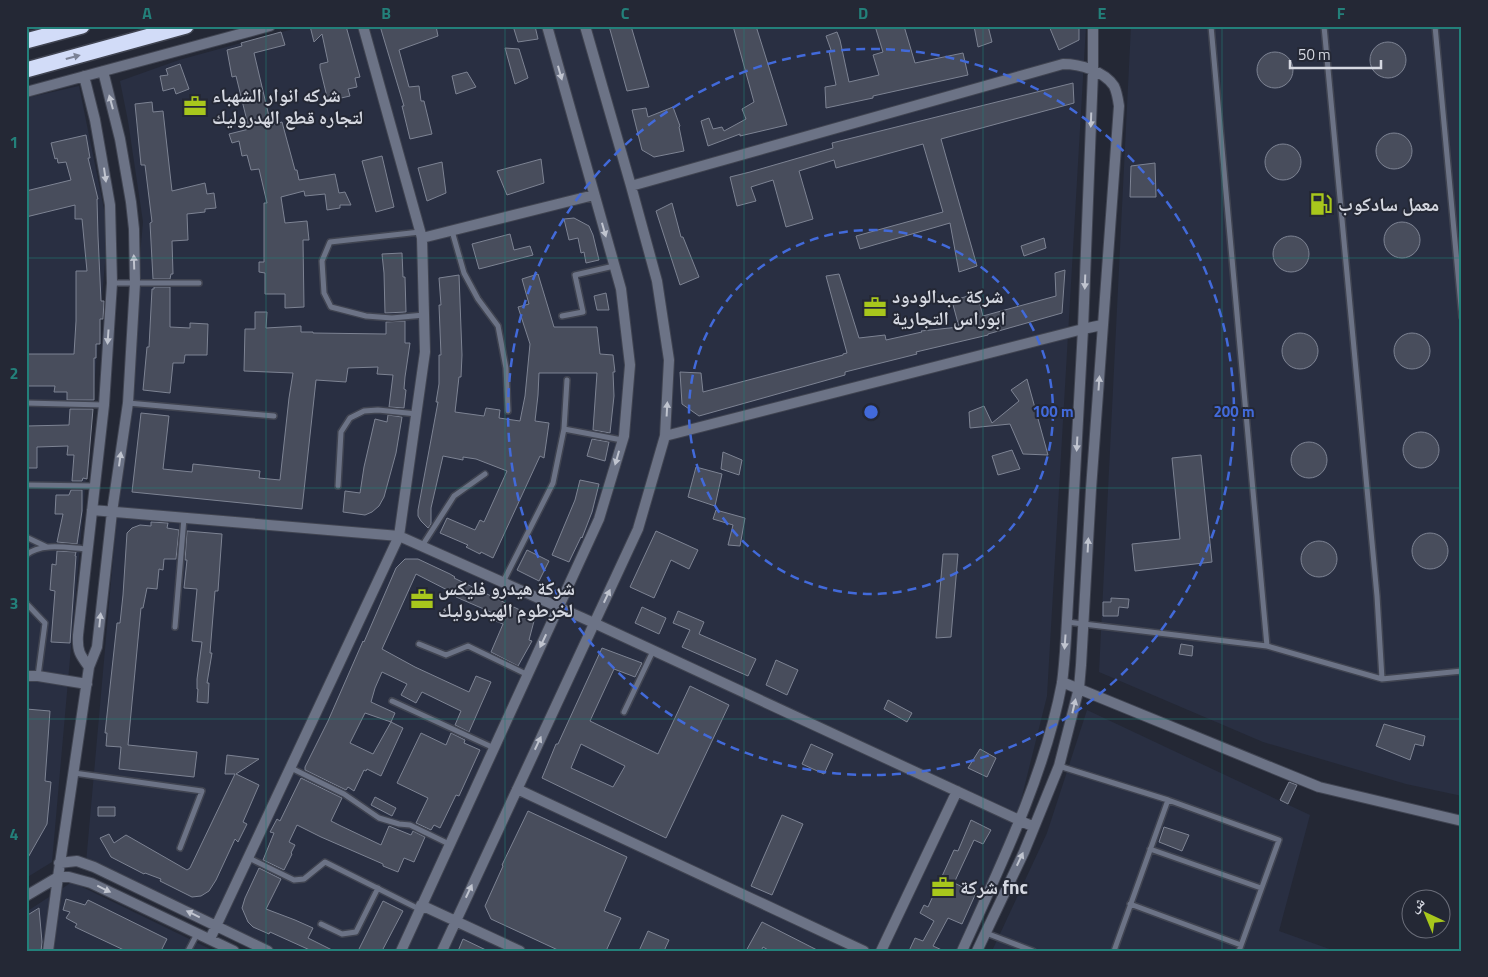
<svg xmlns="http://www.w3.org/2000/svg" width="1488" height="977" font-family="'Titillium Web','Noto Naskh Arabic',sans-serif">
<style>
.built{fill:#292f42}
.building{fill:#484d5c;stroke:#7d8393;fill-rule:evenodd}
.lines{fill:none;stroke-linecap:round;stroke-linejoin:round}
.lane-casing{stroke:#404451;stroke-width:8}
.street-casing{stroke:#404451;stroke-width:12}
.highway-casing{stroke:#404451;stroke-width:18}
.lane{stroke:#6c7386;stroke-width:5}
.street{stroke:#6c7386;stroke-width:10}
.highway{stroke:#d2dcf8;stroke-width:15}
.oneway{fill:#7b8296}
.oneway2{fill:#c0c4cf}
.grid{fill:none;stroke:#23807a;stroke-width:1;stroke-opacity:0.55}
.ring{fill:none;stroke:#426ada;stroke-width:2.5;stroke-dasharray:9 6}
.labels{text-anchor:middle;stroke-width:4;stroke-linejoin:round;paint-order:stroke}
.poi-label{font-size:19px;font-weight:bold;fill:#d5d8e1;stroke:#242835;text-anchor:start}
.centre{fill:#426ada;stroke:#242835;stroke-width:2.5}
.ring-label{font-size:15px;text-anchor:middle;font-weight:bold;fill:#426ada;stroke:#242835;stroke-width:4;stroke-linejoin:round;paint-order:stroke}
.neatline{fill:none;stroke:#23807a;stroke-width:2}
.grid-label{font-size:16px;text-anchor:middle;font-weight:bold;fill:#23807a}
</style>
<rect width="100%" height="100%" fill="#242835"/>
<path class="built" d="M304,26H1086L1047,696L1012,836L958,951H274L86,863L143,222L128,121L120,81L179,60Z
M1131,26H1462V796L1406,784L1263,742L1099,672Z
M79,86L108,229L52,862L26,878V98Z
M1087,710L1310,815L1279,931L1335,951H992L1047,833Z
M72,882L214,951H26V912Z"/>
<path class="building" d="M310,26H346L360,77L355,78L357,87L348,89L350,96L328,101L320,68V64L328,62L322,34L314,42Z
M380,26H436L438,36L399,50L409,87L419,86L421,101H424L432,134L410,139L402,106H404Z
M513,26H535L538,39L518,42Z
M609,26H631L649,87L627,91Z
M733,26H756L787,125L740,136V134L708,146L701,121L709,118L713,129L722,127L724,131L746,119L742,109L754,102Z
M875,26H904L915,63L963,53L968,75L873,96V98L826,108L825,87L836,85L829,51L831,50L826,36L837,32L840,40L849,82L879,75L873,55L883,52Z
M974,26H988L992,42L978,47Z
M1049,26H1079V40L1059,50Z
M281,32L285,45L254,53L271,125L282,122L295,170H297L299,180L335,174L339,193L345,192L351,205H340V208L327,210L325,194L305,196L304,191L281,197L285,223L307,221L309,240H303L304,307L285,308V294H265V273L259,272V262H264V203H267L259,169L251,170L247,155L242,156L239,141L232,143L229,134L249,129L236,76L232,77L227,50L242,46L241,43Z
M1370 60a18 18 0 1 1 36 0a18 18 0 1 1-36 0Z
M505,48L519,49L528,78L515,84Z
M1257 70a18 18 0 1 1 36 0a18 18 0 1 1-36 0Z
M180,64L189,89L176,94L174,88L163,91L160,76L168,75L166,69Z
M467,72L476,87L456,94L452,76Z
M1073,83L1074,103L941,139L977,266L959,272L950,223L860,249L856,236L943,212L923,144L836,168L834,160L799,171L813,219L786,227L773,180L751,187L756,201L737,206L730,177L750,172L833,148L832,143Z
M152,102L153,112L163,111L172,191L205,183L207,194L214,193L216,208L205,209V212L187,214L188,240L172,241L173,274H171L170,279H153L150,223L152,222L145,165H141L135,104Z
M673,107L680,126L679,127L684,151L654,157L642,150L632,110L646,108L648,117Z
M1376 151a18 18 0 1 1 36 0a18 18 0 1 1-36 0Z
M86,135L90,158H88L98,199H97L98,236L101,301H104L103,319H100V344H96V358H94V400H67V392H54L55,386H26V354H74L76,321V271H87L82,219H75V205L26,217V191L71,180L66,162L58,163L57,158L55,159L51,143Z
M1265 162a18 18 0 1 1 36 0a18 18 0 1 1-36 0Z
M382,156L394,207L376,212L362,161Z
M541,159L544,183L507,195L497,171Z
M442,162L446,193L427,201L418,168Z
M1155,163L1156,197H1130L1131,166Z
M672,203L681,237H683L699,277L680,285L656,211Z
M574,218L589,226L593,235L599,260L586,263L584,252L581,253L578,238L569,240L564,219Z
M1384 240a18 18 0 1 1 36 0a18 18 0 1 1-36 0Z
M510,234L514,250L530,246L533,255L479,269L472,244Z
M1273 254a18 18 0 1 1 36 0a18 18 0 1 1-36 0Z
M1044,238L1046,248L1024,256L1021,246Z
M402,253L403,277H405L406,312L385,313L384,273L382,254Z
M1065,270L1062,313L988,334V335L916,352L917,354L845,372V375L699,416L682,404L680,372L701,373L703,392L843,355V354L847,353L826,276L839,274L859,338L885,335L886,340L922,332L921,331L959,327L952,301L977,293L983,316L1056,296L1055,273Z
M538,274L554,327H597L600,354L613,355L615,372H613L614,396L610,433L593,430L597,373H539L538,395L535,421L549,423L544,458L540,456L493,558L481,552L480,554L466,547L468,545L440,533L447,518L475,530L480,520L484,522L507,471L476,459L463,457V460L443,456L431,508V524L428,528L421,521L418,516V510L438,402H436L439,384V355H441L439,305H441L439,278L459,275L462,355L461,377H459L455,412L484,416L486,408L500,410L499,418L520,421L525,396L530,344L518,307L529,304L522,279Z
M154,287H170V327L190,328V323L208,324L207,355H185L184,363H173L170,393L143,390L147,347H149L152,289H154Z
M606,293L609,310H597L594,296Z
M255,312H267L266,328L301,326V332H313V333L386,334V322L405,321V343H410L405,377L404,389L406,390L404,408L389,407L393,375L377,374L378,367L348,368L346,382L316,380L302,509L132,492L141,413L169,416L163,469L192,472L193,464L260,471L259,478L280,480L289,398L293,373L244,371L245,329H255Z
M1394 351a18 18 0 1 1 36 0a18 18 0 1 1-36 0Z
M1282 351a18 18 0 1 1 36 0a18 18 0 1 1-36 0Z
M1027,379L1048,455L1023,454L1010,424L970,428L969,412L984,406L992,423L1019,401L1011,390Z
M70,409H93L87,479L83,478L82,481H72L74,455H67L68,446L37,447V468H26V426L69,425Z
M388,415L402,417L396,453L384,497L379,506L372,512L365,515L343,512L345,491L360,493L364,467L375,419L387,422Z
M1403 450a18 18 0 1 1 36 0a18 18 0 1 1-36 0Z
M592,439L609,442L605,461L587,456Z
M1291 460a18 18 0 1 1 36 0a18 18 0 1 1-36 0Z
M1012,450L1020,469L998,475L992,456Z
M723,452L742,460L739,475L721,469Z
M1201,455L1212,562L1135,571L1132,544L1180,539L1172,458Z
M696,467L722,474L715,506L688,497Z
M580,480L599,484L592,512L582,538L581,537L569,562L552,555L575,500Z
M71,490H82V511L77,544L57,542L63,514H55L56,495H69Z
M716,510L745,518L740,546L728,545L733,525L713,519Z
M151,522L168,523L167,528L179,530L176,559H164L163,570L159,569L157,589L147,588L143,608H141L128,745L197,752L194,777L119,769L121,747L106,746L107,733H105L117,623H120L123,595L127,533L132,528L140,525L151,526Z
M187,531L222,534L218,591H215L210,653H212L207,683H209L208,703L197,702L198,689H197V679L202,642L192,641L197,589L184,588L187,560H185Z
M656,531L698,550L689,569L671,560L654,598L630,587Z
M1412 551a18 18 0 1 1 36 0a18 18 0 1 1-36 0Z
M1301 559a18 18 0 1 1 36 0a18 18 0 1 1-36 0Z
M527,550L549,561L539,581L517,570Z
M57,551L76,552L75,556H76L70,643L51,642L55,591L50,590L52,564L56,565Z
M943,554H958L951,637L936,638Z
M405,559H418L450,574L455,577L454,578L524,612L534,621L529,640L532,641L518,666L491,652L503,624L491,619L493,613L456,597L457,595L416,574L382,649L415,667L469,692L476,676L491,682L469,732L455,725L461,711L422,692L416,703L401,695L407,684L382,672L375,688L371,702L395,713L391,722L403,728L381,776L367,769L366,771L364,770L354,791L348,787L346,790L305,770V767L328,721L363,641L364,642L396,568ZM365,713L391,722L373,754L350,743Z
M1111,598L1129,599L1128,608L1119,607L1118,616H1103V602H1111Z
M642,607L666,618L659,634L635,623Z
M678,611L704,622L699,634L756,659L748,676L682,647L690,630L673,623Z
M1181,644L1193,646L1192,656L1179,654Z
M602,648L642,663L635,677L614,669L590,721L658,754L690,686L729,705L666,838L542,778L556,744H558ZM581,744L625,766L613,787L571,768Z
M776,660L798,670L787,695L766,685Z
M888,700L912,713L907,722L884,709Z
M26,709L50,711L45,781L51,782L47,824L26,861Z
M1384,724L1425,736L1423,746L1415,744L1410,760L1376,746Z
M421,733L446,745L451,733L465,740L464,743L480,750L459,796L456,795L440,828L434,825L431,830L416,823L428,798L397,783Z
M811,744L833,754L824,774L802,764Z
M980,749L996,758L987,777L968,768Z
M227,755L259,759L236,774L259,785L243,822L247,824L238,842L235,839L216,880L209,891L201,896L192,897L160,881L161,879L145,873L144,874L111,857L100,838L109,834L114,843L126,835L187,870L190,868L235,774H225Z
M301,778L342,798L331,821L341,826L381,845L389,826L411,835L413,831L425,837L414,862L404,858L398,872L383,866V864L321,837L297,825L289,842L295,845L291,853L292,854L284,870L263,860L274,833L270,832L277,819L280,821Z
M1289,782L1297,785L1288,804L1280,800Z
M375,797L396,808L392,816L371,805Z
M98,807H115V816H98Z
M528,811L627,857L604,911L621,918L606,951H560L491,919L485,906L503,866L502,865Z
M782,815L803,824L772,895L751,886Z
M971,820L991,830L983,844L974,840L954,883L976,893L962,924L948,918L933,946L944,951H909L915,938L923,941L934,921L920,913L924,905L928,907L954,850L958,851Z
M1164,827L1189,835L1182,851L1159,842Z
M259,868L281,879L266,909L295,920L313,928L308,938L334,951H312L270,932L269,934L253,927L248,922L242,908L245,898Z
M66,899L85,905L88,900L167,939L161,951H126L75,927L77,924L66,918L70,912L63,910Z
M383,901L403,911L394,928L382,951H358Z
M39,908L42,942L41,951H26V916Z
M762,922L819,951H770L763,947L761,951H746Z
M648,931L669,940L664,951H639Z
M463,939L488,951H458Z"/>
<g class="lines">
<defs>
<path id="lane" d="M1211,26L1267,646
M1324,26L1377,596L1382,679
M1435,26L1462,317
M452,231L464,273L478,299L498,326L506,368L508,411
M420,232L330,242L322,261L324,293L331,307L366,316L392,318L424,315
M112,283H199
M562,316L583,312L575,275L614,266
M26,403L104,405
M128,403L274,416
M564,429L622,440
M26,485L94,486
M338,486L341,432L350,418L364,411L378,410L417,414
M26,537L47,547
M422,546L454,496L485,474
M26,555C42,542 68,548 88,549
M503,582L553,483L564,429L567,380
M26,603L45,623L38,676
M1067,622L1267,646L1382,679L1462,671
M175,627L184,518
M419,644L446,655L468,646L528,675
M392,701L494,748
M624,712L653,651
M1059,766L1168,800L1114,951
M291,768L344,794L379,818L399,824L410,825L449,844
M74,773L202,791L180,848
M1168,800L1279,840L1239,951
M1150,849L1261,888
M249,858L294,880L304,879L325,862L419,909
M1130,904L1241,945
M321,924L342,934L356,932L378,888
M986,933L1033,951
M188,951L197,934"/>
<path id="street" d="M84,76L95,120L110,205L112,283L104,405L78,635C77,651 80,655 89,667
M26,92L270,26
M631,186L1063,64C1080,64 1104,71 1114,86C1117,92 1118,99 1119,106L1091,489L1081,665L1079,688L1059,766L1024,852L977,951
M422,238L594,195
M665,436L1083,329L1102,325
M92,510L399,536L594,623L1034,827
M26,676H38L87,684
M1062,682L1319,787L1462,821
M517,789L864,951
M59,863L77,861L94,867L268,951
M26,896L58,877L89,667L97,647L112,512L128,403L135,283L134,229L131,202L120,139L103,71
M421,905L520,951
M210,939L399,536L425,352L422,238L363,26
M48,951L58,877H69L91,883L234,951
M401,951L599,519L624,436L630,365L621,289L547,26
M442,951L638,529L665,436L669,360L657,281L631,186L585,26
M881,951L957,791
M962,951C1000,867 1045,774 1062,683C1064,668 1065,653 1066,638L1083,329L1093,71V26"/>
<path id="highway" d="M26,41L82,26
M26,70L186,26"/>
</defs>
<use href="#lane" class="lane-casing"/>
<use href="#street" class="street-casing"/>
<use href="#highway" class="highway-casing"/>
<use href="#lane" class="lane"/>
<use href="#street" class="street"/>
<use href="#highway" class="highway"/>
</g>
<defs><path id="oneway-solid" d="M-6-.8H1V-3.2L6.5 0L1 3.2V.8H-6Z" transform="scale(1.25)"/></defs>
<use class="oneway" href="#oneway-solid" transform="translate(73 57) rotate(-15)"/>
<g class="oneway2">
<use href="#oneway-solid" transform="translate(560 73) rotate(74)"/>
<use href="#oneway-solid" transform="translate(111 102) rotate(-105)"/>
<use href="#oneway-solid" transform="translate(1091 120) rotate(92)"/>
<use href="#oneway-solid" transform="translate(105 175) rotate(82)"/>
<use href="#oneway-solid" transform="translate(604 230) rotate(74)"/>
<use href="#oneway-solid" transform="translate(134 262) rotate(-92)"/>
<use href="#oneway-solid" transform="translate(1085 282) rotate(92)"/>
<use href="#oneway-solid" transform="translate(108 337) rotate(94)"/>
<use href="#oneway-solid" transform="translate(1099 383) rotate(-86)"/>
<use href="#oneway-solid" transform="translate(667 409) rotate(-87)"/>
<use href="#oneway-solid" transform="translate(1077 444) rotate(93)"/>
<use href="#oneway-solid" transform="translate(617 458) rotate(106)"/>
<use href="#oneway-solid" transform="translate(120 459) rotate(-82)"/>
<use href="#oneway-solid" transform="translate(1088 545) rotate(-87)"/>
<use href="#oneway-solid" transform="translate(607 596) rotate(-65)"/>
<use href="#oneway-solid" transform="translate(100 620) rotate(-84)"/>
<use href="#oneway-solid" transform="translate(543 641) rotate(115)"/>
<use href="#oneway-solid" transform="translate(1065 642) rotate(94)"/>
<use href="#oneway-solid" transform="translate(1074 706) rotate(-77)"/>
<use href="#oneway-solid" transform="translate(538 743) rotate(-65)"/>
<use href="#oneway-solid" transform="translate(1020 859) rotate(-65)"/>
<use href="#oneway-solid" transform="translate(104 889) rotate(26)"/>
<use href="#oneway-solid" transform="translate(469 891) rotate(-65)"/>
<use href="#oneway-solid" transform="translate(193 914) rotate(-154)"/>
</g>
<path class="grid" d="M266,26V951M505,26V951M744,26V951M983,26V951M1222,26V951M26,258H1462M26,488H1462M26,719H1462"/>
<g class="ring">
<circle cx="871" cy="412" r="182"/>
<circle cx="871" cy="412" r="363"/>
</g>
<defs>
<symbol id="office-bare" viewBox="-9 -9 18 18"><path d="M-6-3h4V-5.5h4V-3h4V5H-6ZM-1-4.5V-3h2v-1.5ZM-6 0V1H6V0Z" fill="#a8c71c" stroke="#242835" stroke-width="2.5" paint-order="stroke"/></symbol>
<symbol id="fuel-bare" viewBox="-9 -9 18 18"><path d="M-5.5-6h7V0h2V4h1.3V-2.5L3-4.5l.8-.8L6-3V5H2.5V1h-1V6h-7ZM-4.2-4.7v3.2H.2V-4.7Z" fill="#a8c71c" stroke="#242835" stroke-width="2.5" paint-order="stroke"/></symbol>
</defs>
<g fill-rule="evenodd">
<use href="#office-bare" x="179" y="90" width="32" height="32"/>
<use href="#fuel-bare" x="1305" y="188" width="32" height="32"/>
<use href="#office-bare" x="859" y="291" width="32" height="32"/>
<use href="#office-bare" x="406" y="583" width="32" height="32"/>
<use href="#office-bare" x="927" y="871" width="32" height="32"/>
</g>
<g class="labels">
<g class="poi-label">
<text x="212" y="102">شركه انوار الشهباء<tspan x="212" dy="22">لتجاره قطع الهدروليك</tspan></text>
<text x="1338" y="211">معمل سادكوب</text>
<text x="892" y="303">شركة عبدالودود<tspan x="892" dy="22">ابوراس التجارية</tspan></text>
<text x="438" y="595">شركة هيدرو فليكس<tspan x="438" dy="22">لخرطوم الهيدروليك</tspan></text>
<text x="960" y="894">شركة fnc</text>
</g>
</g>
<circle cx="871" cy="412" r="8" class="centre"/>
<g class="ring-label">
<text x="1053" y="417">100 m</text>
<text x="1234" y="417">200 m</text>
</g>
<rect width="1488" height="977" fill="none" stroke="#242835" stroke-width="55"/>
<g transform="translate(1426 914) rotate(316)"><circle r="24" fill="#242835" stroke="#6b6e7a"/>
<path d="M0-4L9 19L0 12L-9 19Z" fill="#a8c71c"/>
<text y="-8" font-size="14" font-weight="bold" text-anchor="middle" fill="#d5d8e1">ش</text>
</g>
<path d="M1290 60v8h91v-8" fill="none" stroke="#d5d8e1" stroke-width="2.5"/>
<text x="1298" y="60" font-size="15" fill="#d5d8e1" stroke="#242835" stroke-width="4" paint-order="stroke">50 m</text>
<rect x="28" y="28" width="1432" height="922" class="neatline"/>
<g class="grid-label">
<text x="147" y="19">A</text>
<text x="386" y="19">B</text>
<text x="625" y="19">C</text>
<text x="863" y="19">D</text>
<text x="1102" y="19">E</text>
<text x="1341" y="19">F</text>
<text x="14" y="148">1</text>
<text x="14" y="379">2</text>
<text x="14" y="609">3</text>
<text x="14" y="840">4</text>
</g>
</svg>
